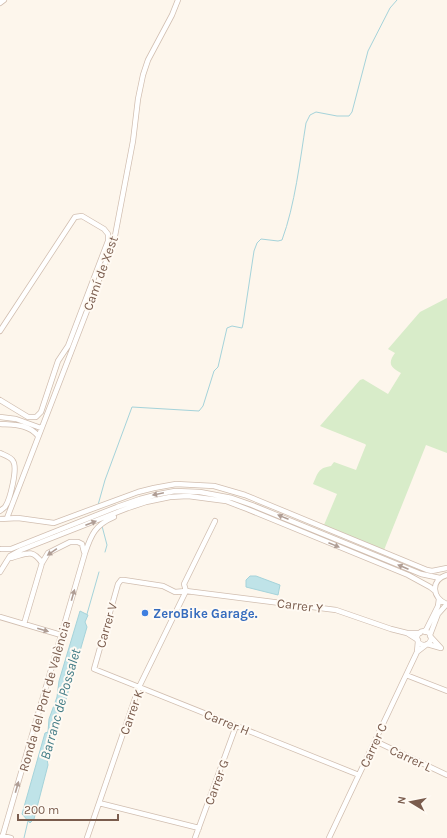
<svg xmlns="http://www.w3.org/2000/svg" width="447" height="838" font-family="Karla,sans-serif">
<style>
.green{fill:#d8ecc9}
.water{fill:#bfe3e8;stroke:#a5d3da}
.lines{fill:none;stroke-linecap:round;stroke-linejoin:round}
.stream{stroke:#a5d3da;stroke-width:1}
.minor-casing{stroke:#d1beb0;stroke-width:6}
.minor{stroke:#fff;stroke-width:4.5}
.oneway{fill:#af9d94}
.shop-dot{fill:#3f7fe0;stroke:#fffaf3;stroke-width:1.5}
.labels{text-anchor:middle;stroke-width:4;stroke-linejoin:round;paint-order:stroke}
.street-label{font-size:13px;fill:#7a5c4d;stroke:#fffaf3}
.shop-label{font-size:13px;font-weight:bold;fill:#366cbe;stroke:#fffaf3;text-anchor:start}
.water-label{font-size:14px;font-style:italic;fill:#437c86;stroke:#fffaf3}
</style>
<rect width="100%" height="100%" fill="#fdf6ec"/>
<path class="green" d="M447,298V453L426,445L384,550L324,525L337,494L313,484C318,473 318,468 331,466L334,462L356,470L366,445L365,444L320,426L360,380L363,379L388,394L401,373C391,367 387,364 395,353L388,349L420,312Z"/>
<path class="water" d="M250,576H256L280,585L278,595L246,587V580Z
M80,611L88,615L85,622L87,627L62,713H59L47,759L48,765L34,819L30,823L22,814L45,733L48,732L49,719L57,697L59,681Z"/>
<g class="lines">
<path class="stream" d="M98,505L105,480L132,407L199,411L203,406L214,371L218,367L227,328L232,326L242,328L243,324L254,251L257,243L261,239L278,241L282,240C295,205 300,160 306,123L310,115L316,112L337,116H349L352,112L368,51L390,8L397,0
M102,526L107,545L105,552
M87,614L99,572
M24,838L28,821"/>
<defs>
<path id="minor" d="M0,3L4,0
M0,331L75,217L82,216L104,229L108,234V241L68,346L58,361L41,412L36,417H28L0,400
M0,417L16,419L41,428
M0,424C14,425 29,424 38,436
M0,453C4,455 11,457 13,461C18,468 10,500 5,507C4,508 1,510 0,511
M7,518L114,241L133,141L138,99L143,75L148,60L172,15L178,0
M0,519L18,518L54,523L138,492L154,488L176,484L214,486L245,495L427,570L432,571L447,568
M1,549H11L117,507L140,499L159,494L175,491L200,492L232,498L252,505L421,574L440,578
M11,558C26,554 32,548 42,563
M0,572L10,556L21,550L128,508L146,502L170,497L188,496L203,498L226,501L247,509L408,575L430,587L435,591
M447,575C430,580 432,598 447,604
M186,591L184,584L215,521
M0,617L61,635
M24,624L42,563L48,553L70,542H78L82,544L84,552
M417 638a7 7 0 1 1 14 0a7 7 0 1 1-14 0Z
M425,632L438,606L439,599
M430,635L438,614L447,604
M418,640L407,633H420
M418,641L417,652L426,645
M427,644L441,648L430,636
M406,675L447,691
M375,741L447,775
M359,775L94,669L118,584L121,580H124L163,586L175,592L186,591L336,610L391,629L407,633
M99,803L199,828
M2,836L11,838
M2,838L85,553C91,535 95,525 114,517
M87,838L139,687L186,591
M195,838L236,726
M329,838L417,652"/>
</defs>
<use href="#minor" class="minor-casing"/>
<use href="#minor" class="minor"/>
</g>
<defs><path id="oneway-solid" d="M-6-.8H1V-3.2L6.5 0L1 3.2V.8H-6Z"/></defs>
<g class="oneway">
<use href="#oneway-solid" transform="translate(158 494) rotate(168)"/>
<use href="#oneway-solid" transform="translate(283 517) rotate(-158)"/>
<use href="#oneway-solid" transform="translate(91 523) rotate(-21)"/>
<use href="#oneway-solid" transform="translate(334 545) rotate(22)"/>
<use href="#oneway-solid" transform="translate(52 552) rotate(145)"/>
<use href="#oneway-solid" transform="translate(403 567) rotate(-157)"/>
<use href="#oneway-solid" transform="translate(73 595) rotate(-74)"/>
<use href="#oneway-solid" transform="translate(43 630) rotate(16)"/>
<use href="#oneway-solid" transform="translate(17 787) rotate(-74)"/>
</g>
<circle class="shop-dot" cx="145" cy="613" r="4"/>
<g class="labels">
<g class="street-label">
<text transform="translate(100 273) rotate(-70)" y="5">Camí de Xest</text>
<text transform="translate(300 605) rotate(7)" y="5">Carrer Y</text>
<text transform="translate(106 625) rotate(-74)" y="5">Carrer V</text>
<text transform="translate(44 696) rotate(-74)" y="5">Ronda del Port de València</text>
<text transform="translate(131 712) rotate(-70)" y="5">Carrer K</text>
<text transform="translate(227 722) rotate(22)" y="5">Carrer H</text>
<text transform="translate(373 745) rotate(-65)" y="5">Carrer C</text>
<text transform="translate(411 758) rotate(25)" y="5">Carrer L</text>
<text transform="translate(216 782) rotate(-70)" y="5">Carrer G</text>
</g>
<g class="shop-label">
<text x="153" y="618">ZeroBike Garage.</text>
</g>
<g class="water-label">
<text transform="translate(60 704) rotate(-74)" y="5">Barranc de Possalet</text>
</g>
</g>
<g transform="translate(411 802) rotate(280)" stroke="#fffaf3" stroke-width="3" paint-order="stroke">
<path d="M0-3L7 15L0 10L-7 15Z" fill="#7a5c4d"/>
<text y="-6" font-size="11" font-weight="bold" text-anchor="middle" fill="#7a5c4d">N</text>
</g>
<path d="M18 814v6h100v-6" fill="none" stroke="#7a5c4d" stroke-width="2"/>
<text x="24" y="814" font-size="12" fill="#7a5c4d" stroke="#fffaf3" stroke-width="3" paint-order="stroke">200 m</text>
</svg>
